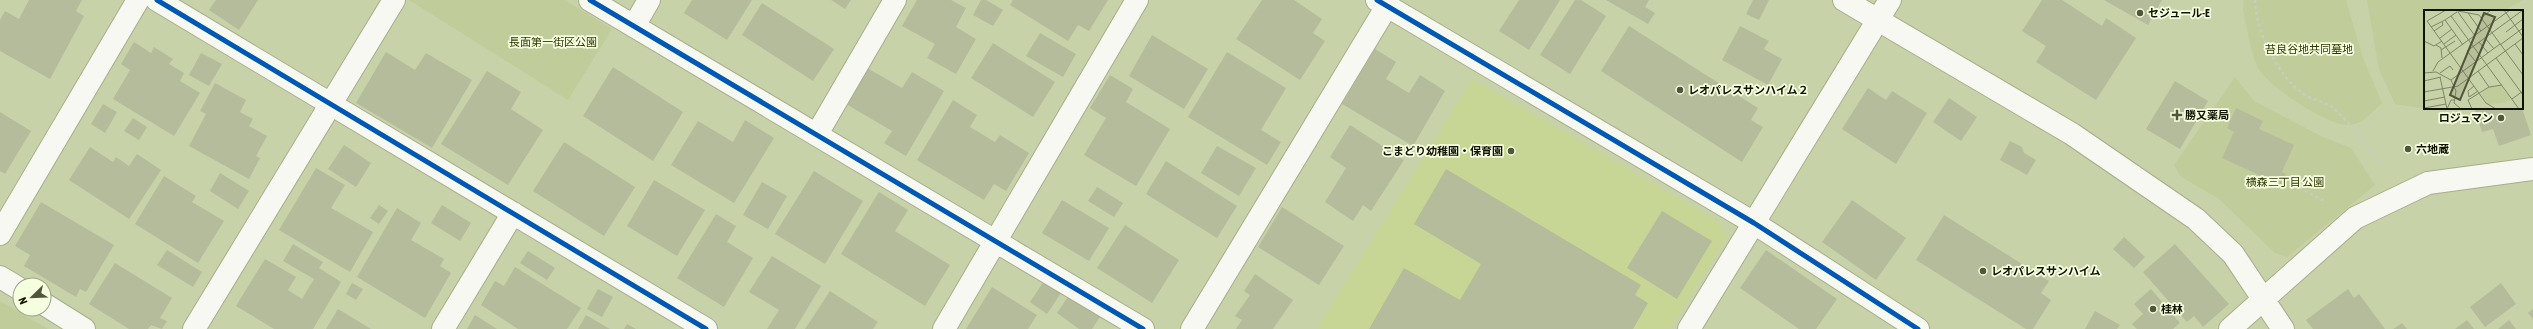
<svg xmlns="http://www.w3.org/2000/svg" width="2533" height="329" font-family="'Asap Condensed','Noto Sans JP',sans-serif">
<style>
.built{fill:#c7d695}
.green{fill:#c0cc9a}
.building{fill:#b4bc9b}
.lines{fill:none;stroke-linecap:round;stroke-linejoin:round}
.minor-casing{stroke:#a6ae8c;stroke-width:24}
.path{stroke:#c9ccc0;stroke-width:2.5;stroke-dasharray:3 3;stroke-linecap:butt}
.minor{stroke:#f7f8f2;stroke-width:22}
.cycleway-casing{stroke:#f6fee0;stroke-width:8}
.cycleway{stroke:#0057b8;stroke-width:5}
.poi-dot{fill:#50563b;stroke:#f6fee0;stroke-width:1.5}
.labels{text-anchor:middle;stroke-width:3.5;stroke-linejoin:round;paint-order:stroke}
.poi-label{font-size:11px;font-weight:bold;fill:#0f1400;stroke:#f6fee0;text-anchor:start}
.park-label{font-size:11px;fill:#2f3701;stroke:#f6fee0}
.inset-road{fill:none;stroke:#7e8665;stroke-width:1}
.view{fill:#50563b;fill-opacity:0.15;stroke:#50563b;stroke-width:2}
.inset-edge{fill:none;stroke:#0f1400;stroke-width:2}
</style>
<rect width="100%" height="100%" fill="#c8d2a8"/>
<path class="built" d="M1472,79L1719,222L1727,237L1670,329H1317Z"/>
<path class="green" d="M409,0H565L612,29L568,100Z
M2244,0H2346L2363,58L2382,103C2373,111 2363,124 2350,125C2329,127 2265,85 2257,66C2250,49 2247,28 2243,10Z
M2367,0H2523L2503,11H2425V106L2421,108L2395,104L2379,69Z
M2235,77L2254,101L2321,136L2351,148L2375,185L2287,257L2275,253L2219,199L2180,176L2174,165Z
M0,301L48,329H0Z"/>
<path class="building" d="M29,0H82L76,11L84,16L50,79L0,51V20L5,11L19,19Z
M216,0H258L239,30L209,10Z
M692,0H752L727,40L684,13Z
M831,0H851L845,9Z
M917,0H951L966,8L956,27L976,39L956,74L927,58L935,44L902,26Z
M981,0H986L1003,10L993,26L973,15Z
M1013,0H1108L1089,31L1078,25L1068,41L1010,5Z
M1262,0H1294L1322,19L1313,33L1325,41L1300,80L1236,39Z
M1519,0H1560L1529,50L1499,31Z
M1575,0H1581L1606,16L1570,74L1540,55Z
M1606,0H1649L1645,7L1655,13L1648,24Z
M1753,0H1769L1759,20L1746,14Z
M2042,0H2062L2102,26L2106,18L2136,38L2096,100L2036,62L2046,46L2022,31Z
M2104,0H2162L2148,25Z
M762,3L834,49L813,81L742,35Z
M1629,26L1758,108L1751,120L1763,127L1742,162L1601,71Z
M1740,26L1769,41L1764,49L1782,59L1768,85L1722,60Z
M1040,33L1076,54L1063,77L1026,56Z
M1152,35L1208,69L1184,109L1129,76Z
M134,42L151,53L154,47L173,59L169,64L184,73L180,81L200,93L174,136L113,99L130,70L121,64Z
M993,43L1055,82L1033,117L971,78Z
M1375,49L1396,62L1386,79L1409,93L1420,75L1445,91L1413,146L1342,104Z
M386,52L415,70L426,53L472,80L432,148L356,103Z
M1227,52L1286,88L1261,130L1281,142L1267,165L1188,117Z
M201,53L222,64L209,86L189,75Z
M613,67L683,112L653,161L583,116Z
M867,68L902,88L912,72L944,91L906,156L884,143L892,131L846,104Z
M487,71L521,92L511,109L543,130L508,185L441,144Z
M1110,75L1133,89L1126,102L1170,129L1136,186L1084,155L1106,118L1090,108Z
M2175,81L2208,101L2180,149L2146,129Z
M215,83L246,100L240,112L253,119L249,126L267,136L256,156L260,158L249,179L189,146L206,114L200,111Z
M1868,88L1886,100L1892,91L1927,113L1896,164L1842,129Z
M1949,98L1977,117L1961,141L1933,122Z
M953,100L977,115L970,127L995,142L1000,135L1029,153L1006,191L994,184L984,200L917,160Z
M103,104L117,112L105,133L91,124Z
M2236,108L2263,121L2259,129L2294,145L2282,172L2286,174L2281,185L2222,158L2234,132L2227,128Z
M2474,108H2522L2531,135L2499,146L2493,129L2482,132Z
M0,112L31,131L5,174L0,171Z
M133,118L147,127L139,140L124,131Z
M745,120L774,138L734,203L671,165L698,121L733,142Z
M1350,125L1404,160L1371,211L1363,205L1353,221L1325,202L1346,168L1330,157Z
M2010,141L2022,147L2024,153L2036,160L2027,175L2000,160Z
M564,142L635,187L604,236L533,191Z
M344,145L371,163L356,187L328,169Z
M1217,146L1256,168L1239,196L1201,173Z
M90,147L113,162L116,157L129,166L137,154L161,170L129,219L69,180Z
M1166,161L1237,206L1217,238L1146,194Z
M316,168L345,185L331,208L373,232L350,272L279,230Z
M1446,169L1641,285L1635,295L1648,303L1633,329H1369L1404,268L1460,300L1481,264L1414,224Z
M814,171L863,201L825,264L775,234Z
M220,173L249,191L238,209L210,191Z
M164,176L196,196L192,202L224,221L198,263L135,224Z
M654,180L705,210L677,256L627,226Z
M762,182L787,196L768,229L743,215Z
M1097,187L1123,203L1114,217L1088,201Z
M879,192L908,210L895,231L950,265L925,306L841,254Z
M1062,200L1109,228L1089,261L1042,233Z
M1852,200L1906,238L1876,280L1822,242Z
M41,202L114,245L86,292L80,289L76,297L24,266L30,255L15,246Z
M379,205L388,211L379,224L370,218Z
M442,205L471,223L460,241L431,223Z
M1282,207L1344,246L1319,285L1258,247Z
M397,208L421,223L411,240L444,259L440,266L451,273L425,318L357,277Z
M1662,211L1712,241L1677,299L1627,268Z
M716,214L736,226L727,242L753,258L724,307L677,278Z
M1944,215L2049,281L2041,293L2051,300L2033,329H2026L1916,260Z
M1125,225L1179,260L1152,303L1097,268Z
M2124,237L2145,257L2134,268L2113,249Z
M293,244L323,262L319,268L341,282L313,329H274L236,306L265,259L296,277L288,290L302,299L314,279L283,261Z
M2175,244L2229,304L2203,327L2194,316L2187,322L2143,272Z
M167,250L202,272L193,287L157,265Z
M1766,250L1837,299L1816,329H1799L1740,288Z
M528,251L555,268L547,280L520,263Z
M772,256L821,286L795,329H767L779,310L749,292Z
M115,263L172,298L160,318L167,321L162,329L151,325L148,329H129L89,304Z
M515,267L581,308L567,329H518L481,305L495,281L504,286Z
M1255,274L1293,300L1273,329H1236L1242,320L1235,316L1250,295L1244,291Z
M1046,278L1063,290L1047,314L1030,302Z
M352,283L363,289L356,300L346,294Z
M2501,283L2516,304L2485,327L2470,307Z
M992,287L1037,315L1028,329H966Z
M598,289L613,297L602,317L587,309Z
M2151,289L2180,323L2173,329H2137L2132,324L2143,314L2134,304Z
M2348,289L2354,298L2359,294L2385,329H2313L2306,320Z
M830,291L878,322L873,329H805Z
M1069,295L1100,317L1092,329H1079L1057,313Z
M338,309L371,329H326Z
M2533,309V319L2528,313Z
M2095,311L2120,325L2117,329H2085Z
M475,315L497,329H467Z
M586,315L610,329H578Z
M2467,320L2474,329H2455Z
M2509,320L2516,329H2498Z
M2402,323L2407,329H2393Z
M627,324L636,329H624Z"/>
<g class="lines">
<defs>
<path id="minor" d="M157,0L706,329
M590,0L1143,329
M1377,0L1754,223L1918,329
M1844,0L2072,134L2196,219L2233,254L2283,329
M634,26L649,0
M817,134L895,0
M0,234L138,0
M0,277L20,289
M44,304L84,329
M194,329L394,0
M443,329L513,213
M944,329L1137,0
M1192,329L1387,6
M1689,329L1890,0
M2230,329L2355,218L2428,183L2533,169"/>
</defs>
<use href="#minor" class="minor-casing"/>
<path class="path" d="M2255,0C2255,29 2278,76 2302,93C2312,100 2324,101 2333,108C2349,121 2371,152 2386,168
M2289,182L2326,202"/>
<use href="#minor" class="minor"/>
<defs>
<path id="cycleway" d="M157,0L706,329
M590,0L1143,329
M1377,0L1754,223L1918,329"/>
</defs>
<use href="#cycleway" class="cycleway-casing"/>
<use href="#cycleway" class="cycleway"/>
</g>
<g class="poi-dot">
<circle cx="2140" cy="13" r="4"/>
<circle cx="1680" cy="90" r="4"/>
<path d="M2175 109h4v4h4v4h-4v4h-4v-4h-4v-4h4z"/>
<circle cx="2501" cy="118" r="4"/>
<circle cx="2408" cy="149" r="4"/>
<circle cx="1511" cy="151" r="4"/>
<circle cx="1983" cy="271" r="4"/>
<circle cx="2153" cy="309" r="4"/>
</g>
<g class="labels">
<g class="poi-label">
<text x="2148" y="17">セジュール-E</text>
<text x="1688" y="94">レオパレスサンハイム２</text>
<text x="2185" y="119">勝又薬局</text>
<text x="2493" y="122" text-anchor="end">ロジュマン</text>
<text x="2416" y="153">六地蔵</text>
<text x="1503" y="155" text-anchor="end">こまどり幼稚園・保育園</text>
<text x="1991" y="275">レオパレスサンハイム</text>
<text x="2161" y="313">桂林</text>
</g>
<g class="park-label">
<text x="553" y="46">長面第一街区公園</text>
<text x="2309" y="53">苔良谷地共同墓地</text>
<text x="2285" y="186">横森三丁目 公園</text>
</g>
</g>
<g transform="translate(2424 10)">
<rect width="99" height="99" fill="#c8d2a8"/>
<path d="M77,76L87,89L80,93L64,94L57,84L66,77Z" fill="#c0cc9a"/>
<path class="inset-road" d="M22,0L3,11L62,93L72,99M29,0L55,5L99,65M80,0L99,27M33,2L21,10L39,35M34,2L51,26M44,3L57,21M27,6L95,99M57,8L67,0M7,17L21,10M10,21L19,15L18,12M82,22L99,9M16,28L28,19M61,28L70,39M0,31L10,36L18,31M55,32L64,43M20,34L32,25M91,34L99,45M12,35L17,38L18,48M76,35L99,18M17,40L31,31M72,48L99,85M52,52L43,41L99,0M9,61L14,52L86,0M0,63L12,62L27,70L32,81L30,93L37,99M16,63L26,56L29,60M16,67L23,99M27,70L76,34M0,71L17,67M50,76L44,81L45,87L54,81M65,77L78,75M0,82L34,76L99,28M88,89L99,81M0,91L21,87M0,98L22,94M23,99L27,90H30M48,99L44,90L65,77L54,61"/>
<path class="view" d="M60,3L71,7L36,90L26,85Z"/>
<rect width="99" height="99" class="inset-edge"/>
</g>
<g transform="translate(32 297) rotate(247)"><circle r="19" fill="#f6fee0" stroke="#9aa086"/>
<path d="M0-3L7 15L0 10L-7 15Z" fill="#50563b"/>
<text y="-6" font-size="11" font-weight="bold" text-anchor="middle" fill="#0f1400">N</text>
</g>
</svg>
